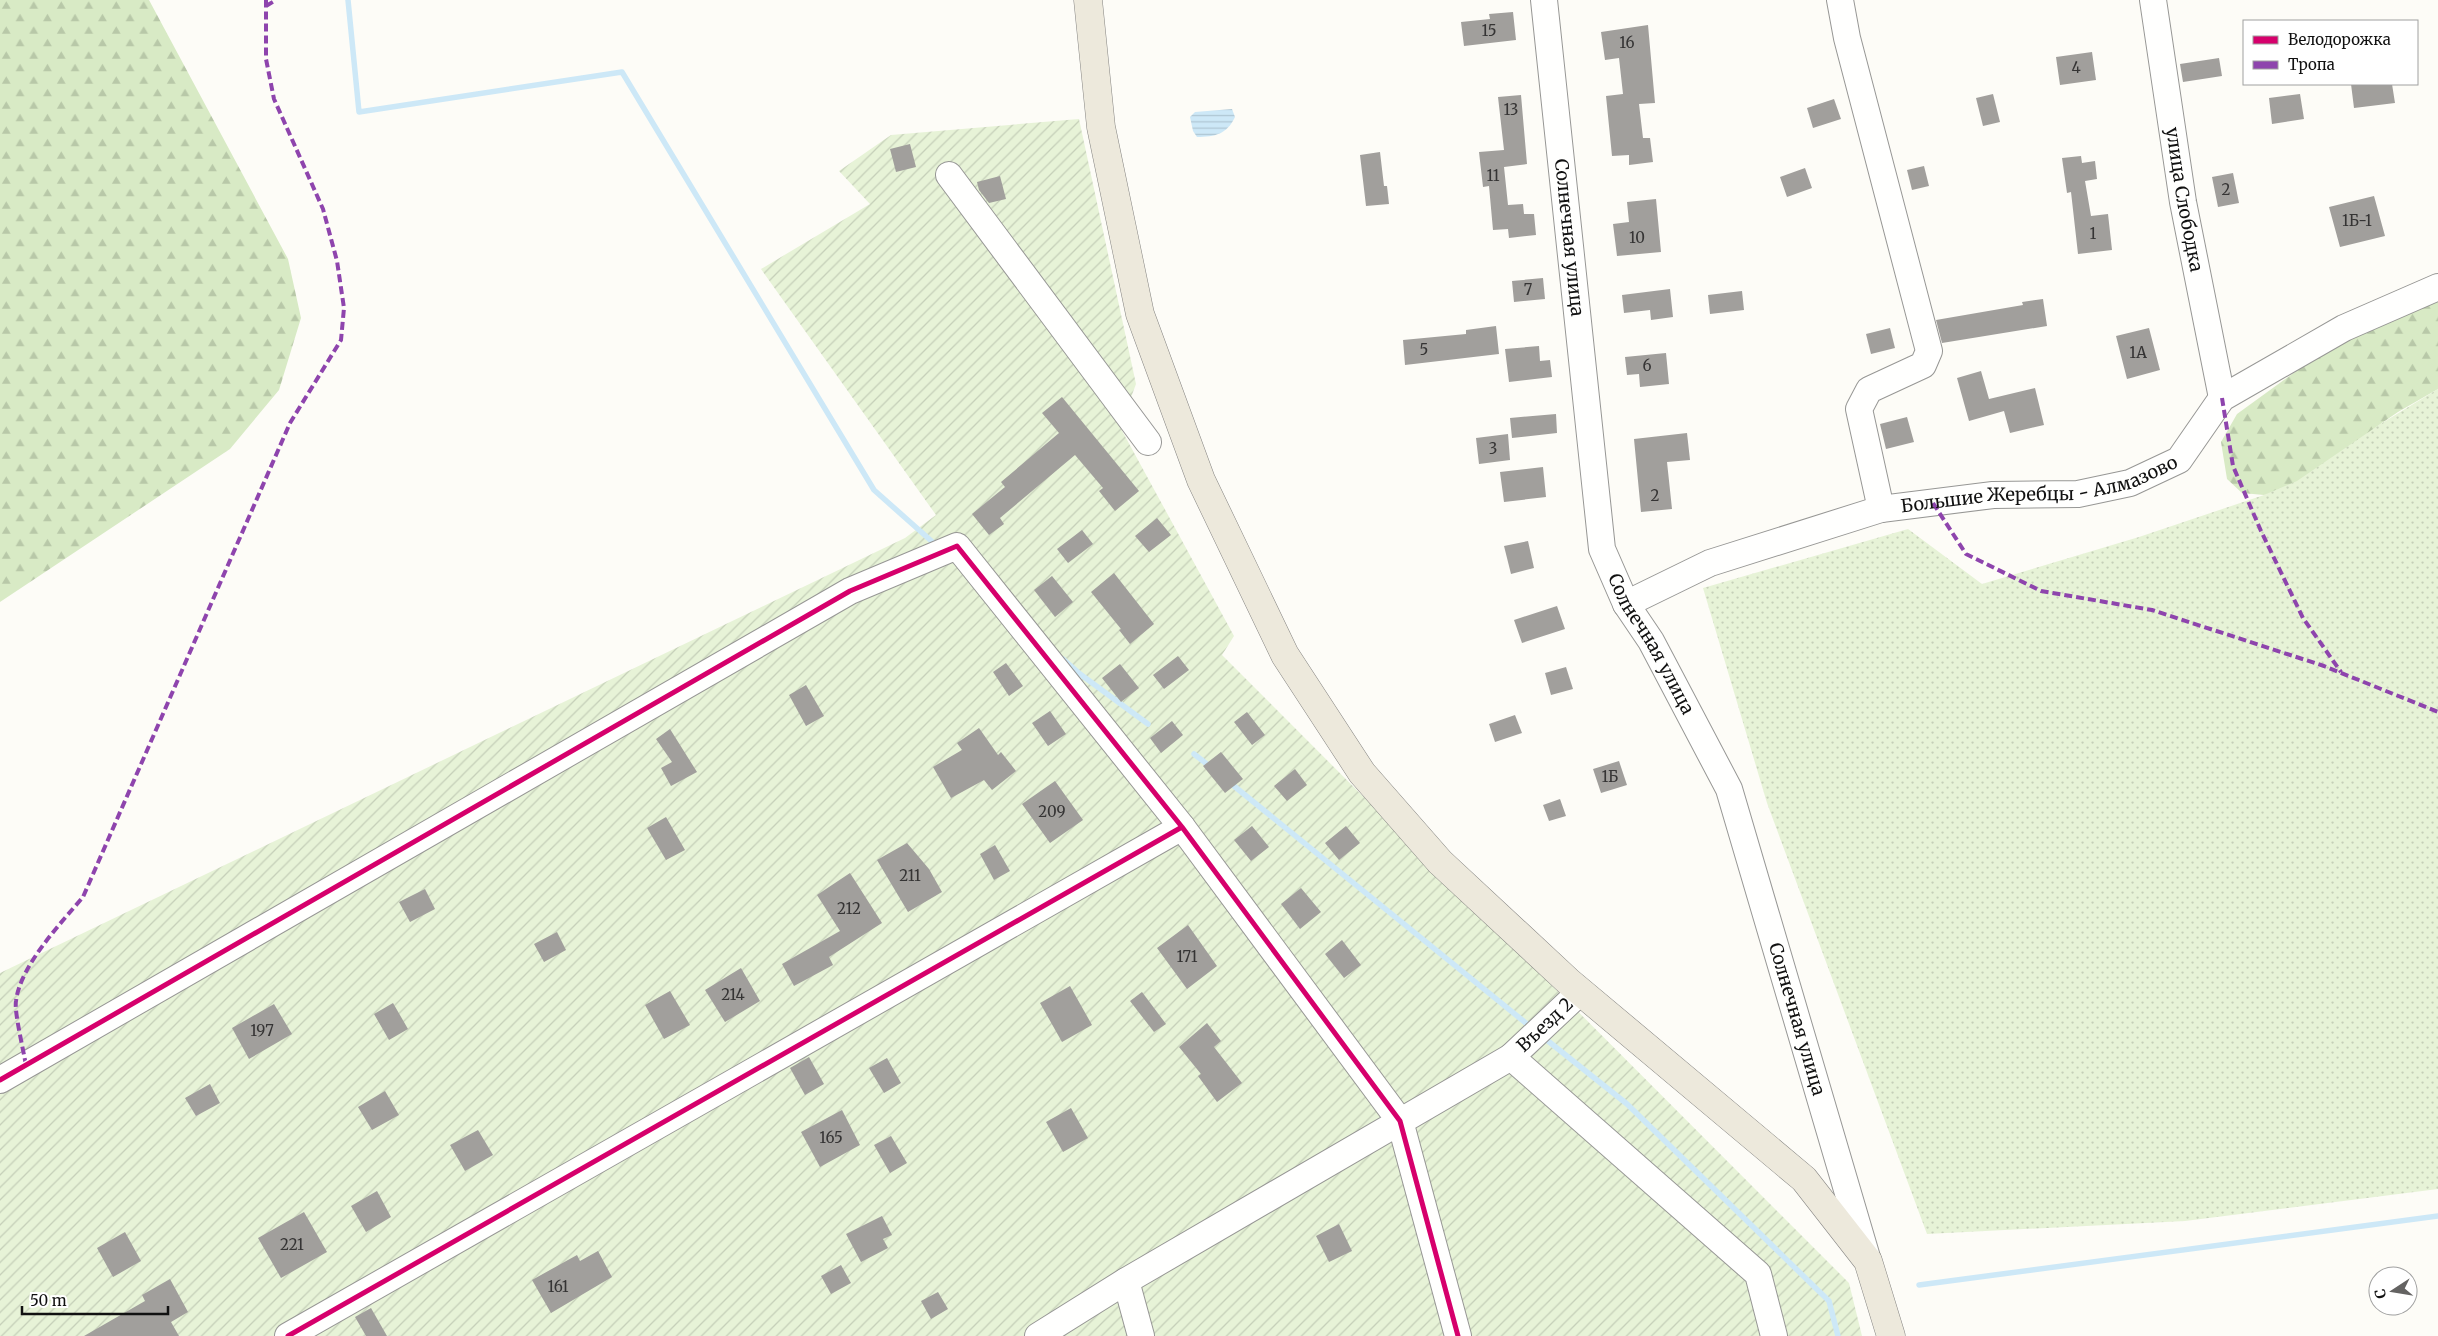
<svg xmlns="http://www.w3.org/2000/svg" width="2438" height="1336" font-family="Merriweather,serif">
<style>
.grass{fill:url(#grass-dots)}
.forest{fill:url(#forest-firs)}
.garden{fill:url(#garden-furrows)}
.water{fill:url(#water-rules)}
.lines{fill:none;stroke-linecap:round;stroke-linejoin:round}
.stream{stroke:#cde8f7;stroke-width:5.5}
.building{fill:#a19f9c}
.minor-casing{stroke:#979795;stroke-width:28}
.major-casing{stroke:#858482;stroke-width:29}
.minor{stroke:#fffffe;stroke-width:26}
.major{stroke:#ede9dc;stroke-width:28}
.quiet{stroke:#8e44ad;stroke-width:4;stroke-dasharray:8 4;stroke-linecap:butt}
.cycleway-casing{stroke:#fff;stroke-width:8}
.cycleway{stroke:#d6006c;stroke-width:5}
.labels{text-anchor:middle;stroke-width:5;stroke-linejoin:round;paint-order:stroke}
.number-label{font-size:15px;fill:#353434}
.street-label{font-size:18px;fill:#111;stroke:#fff}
</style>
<defs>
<pattern id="grass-dots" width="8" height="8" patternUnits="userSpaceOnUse" patternTransform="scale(1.25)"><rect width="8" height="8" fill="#e7f3d7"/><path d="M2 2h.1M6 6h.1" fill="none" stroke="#c5cfb8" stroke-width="1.8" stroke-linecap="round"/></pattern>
<pattern id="forest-firs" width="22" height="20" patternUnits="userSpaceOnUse" patternTransform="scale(1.25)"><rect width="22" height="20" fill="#d8eac5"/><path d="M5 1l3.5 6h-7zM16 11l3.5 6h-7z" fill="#b8c8a8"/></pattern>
<pattern id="garden-furrows" width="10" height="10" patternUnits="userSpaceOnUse" patternTransform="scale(1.25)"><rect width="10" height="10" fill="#e7f3d7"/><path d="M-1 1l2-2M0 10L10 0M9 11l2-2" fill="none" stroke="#c5cfb8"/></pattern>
<pattern id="water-rules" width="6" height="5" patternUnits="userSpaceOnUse" patternTransform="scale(1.25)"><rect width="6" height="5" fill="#cde8f7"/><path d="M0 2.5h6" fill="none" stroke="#afc6d3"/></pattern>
</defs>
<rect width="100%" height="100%" fill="#fdfcf7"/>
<path class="grass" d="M2438,389V1189L2185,1221L1927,1234L1767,803L1703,588L1908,529L1982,584L2139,537L2264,495Z"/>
<path class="forest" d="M0,0H149L288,259L301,318L279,390L230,449L0,602Z
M2438,296V389L2398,412L2297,481L2264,495L2242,493L2227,479L2221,442L2237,414L2346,335Z"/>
<path class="garden" d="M1079,119L1136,384L1120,427L1234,636L1222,655L1849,1283L1862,1336H0V973L905,538L936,515L761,269L870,204L839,171L891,135Z"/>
<path class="water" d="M1232,109L1235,117C1227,134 1215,137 1197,137L1193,131L1190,117L1195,112Z"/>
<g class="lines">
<path class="stream" d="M348,0L359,112L622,72L874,490L937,546
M1063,659L1080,674L1148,724
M1194,754L1212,768
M1229,782L1532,1028
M1543,1037L1627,1104L1829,1301L1838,1336
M1919,1285L2438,1216"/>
</g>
<path class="building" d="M1513,12L1516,40L1464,46L1461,22L1490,19L1489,14Z
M1648,25L1655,103L1639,104L1643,138H1650L1653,162L1629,165V155L1612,156L1606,96L1623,94L1619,58L1605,60L1601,32Z
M2092,52L2096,80L2060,85L2056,57Z
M2219,58L2222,76L2183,82L2180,64Z
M2351,84H2392L2395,103L2354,108Z
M1993,94L2000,122L1983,126L1976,98Z
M2300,94L2304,119L2272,124L2269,98Z
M1521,95L1527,164L1504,167L1508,205L1523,204L1524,214H1534L1536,235L1509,238L1508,229L1493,230L1489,186L1483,187L1479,152L1504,150L1498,97Z
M1834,99L1841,119L1813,128L1807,108Z
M910,144L916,167L896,172L890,149Z
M1380,152L1384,186H1387L1389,204L1366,206L1360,155Z
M2081,156L2082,163L2095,161L2097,179L2085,181L2091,216L2108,214L2112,250L2078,254L2071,192L2067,193L2062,158Z
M1924,166L1929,186L1912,190L1907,170Z
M1805,168L1812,188L1787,197L1780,177Z
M2233,173L2239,203L2218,207L2212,177Z
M1000,176L1006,199L989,203L979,190L977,182Z
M2374,196L2385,236L2340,247L2329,207Z
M1656,199L1661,252L1617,256L1613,224L1629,222L1627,202Z
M1543,278L1545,299L1514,302L1512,281Z
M1670,289L1673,317L1651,320L1650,310L1624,313L1622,295Z
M1742,291L1744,310L1710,314L1708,295Z
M2043,299L2047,326L1942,343L1936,320L2023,305L2022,302Z
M1496,326L1499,354L1405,365L1403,340L1466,334V330Z
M1890,328L1895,348L1871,354L1866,334Z
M2149,328L2160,370L2127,379L2116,336Z
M1539,346L1540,361L1550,360L1552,377L1509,382L1505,349Z
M1666,353L1669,384L1640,387L1639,374L1627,375L1625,357Z
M1981,371L1989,399L2035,388L2044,425L2010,433L2004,411L1969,421L1957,378Z
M1062,397L1139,491L1115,511L1099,491L1103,488L1075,455L1000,518L1004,524L989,535L972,514L1005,487L1001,482L1059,433L1042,413Z
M1556,414L1557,433L1512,438L1510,418Z
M1907,417L1914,442L1886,449L1880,424Z
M1687,433L1690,460L1667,462L1672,509L1641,512L1634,439Z
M1508,434L1510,460L1479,464L1476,438Z
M1543,467L1546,497L1504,502L1500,472Z
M1157,518L1171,535L1149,552L1135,536Z
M1082,530L1093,544L1068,563L1057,549Z
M1528,541L1534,568L1511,574L1504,546Z
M1114,573L1154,624L1130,644L1119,630L1121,629L1091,592Z
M1052,576L1073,602L1055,617L1034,590Z
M1557,606L1565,629L1522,643L1514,620Z
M1178,656L1189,670L1164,689L1153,675Z
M1006,663L1023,686L1009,696L993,672Z
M1120,664L1139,688L1121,702L1102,678Z
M1566,667L1573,689L1551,695L1545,673Z
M806,685L824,716L806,726L789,695Z
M1050,711L1066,734L1048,746L1032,723Z
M1247,712L1265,735L1252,745L1234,722Z
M1515,715L1522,733L1495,742L1489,724Z
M1172,721L1183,735L1161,753L1150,738Z
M979,728L998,755L1001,752L1016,771L992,790L984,780L951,798L933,767L962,750L957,743Z
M670,729L697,772L671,786L661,768L672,762L656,739Z
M1221,752L1243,779L1225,793L1203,766Z
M1619,761L1627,785L1601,793L1593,769Z
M1295,769L1307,785L1287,801L1274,786Z
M1055,781L1083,820L1050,843L1022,804Z
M1560,799L1566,816L1549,821L1543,805Z
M666,817L685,850L666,860L647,828Z
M1252,826L1269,847L1251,861L1234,840Z
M1346,826L1360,843L1339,860L1325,843Z
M907,843L929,869L942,892L908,912L877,860Z
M995,845L1010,871L994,880L980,854Z
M850,873L882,923L829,957L833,965L794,986L782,964L840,931L817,895Z
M1301,888L1321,912L1300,929L1281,904Z
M425,889L435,909L410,922L399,902Z
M1188,925L1217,966L1187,989L1157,948Z
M557,932L566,950L544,962L534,944Z
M1342,940L1361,965L1344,978L1325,954Z
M741,968L760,1001L725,1022L705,990Z
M1070,986L1092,1025L1062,1042L1040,1003Z
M670,991L690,1025L664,1039L645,1005Z
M1142,992L1166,1024L1154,1032L1130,1001Z
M393,1003L408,1029L389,1040L374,1014Z
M274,1004L292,1034L249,1059L232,1028Z
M1207,1023L1221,1041L1214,1047L1242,1083L1217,1102L1198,1076L1201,1074L1179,1047Z
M809,1057L824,1084L805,1095L790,1068Z
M887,1058L901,1083L884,1093L869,1068Z
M210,1084L220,1103L196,1116L185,1098Z
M385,1091L399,1115L372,1130L358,1107Z
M1071,1108L1088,1138L1063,1152L1046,1122Z
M842,1110L860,1145L820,1167L801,1132Z
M478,1130L493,1155L465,1171L450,1145Z
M891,1136L907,1163L890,1173L874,1145Z
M377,1191L391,1217L366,1232L351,1206Z
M304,1212L327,1252L281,1278L258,1238Z
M882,1216L892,1235L883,1239L888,1248L861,1262L846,1234Z
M1339,1224L1352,1251L1329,1262L1316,1236Z
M125,1232L141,1261L113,1277L97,1248Z
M598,1251L612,1277L551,1313L532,1280L577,1255L580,1261Z
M841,1265L851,1283L831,1294L821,1276Z
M170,1279L188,1312L171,1322L179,1336H84L145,1301L142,1295Z
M938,1292L948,1309L931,1319L921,1301Z
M371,1308L387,1336H366L355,1317Z"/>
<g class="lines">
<defs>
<g id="minor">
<path id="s1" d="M1544,0L1602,549L1626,604L1651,641L1729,789L1868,1261"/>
<path d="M1840,0L1847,38L1929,351L1923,365L1869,390L1859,409L1881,509"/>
<path id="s2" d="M2153,0L2183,202L2222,398"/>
<path d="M949,175L1148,442"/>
<path id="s3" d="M1626,604L1710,563L1881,509L1993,495L2078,494L2130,483L2179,460L2222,398L2344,328L2438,287"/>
<path d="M1511,1057L1758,1274L1774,1336"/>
<path d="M0,1080L850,591L957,546L1182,827"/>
<path d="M1126,1281L1141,1336"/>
<path d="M288,1336L1182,827L1400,1121L1458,1336"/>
<path id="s4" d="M1038,1336L1126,1281L1511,1057L1580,992"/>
</g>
<path id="major" d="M1088,0L1101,127L1140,314L1201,480L1285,655L1362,773L1440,862L1569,982L1804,1179L1868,1261L1891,1336"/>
</defs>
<use href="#minor" class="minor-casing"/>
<use href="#major" class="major-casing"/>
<use href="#minor" class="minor"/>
<use href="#major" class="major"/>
<path class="quiet" d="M266,6L276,0
M2222,398L2233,466L2261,531L2303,618L2341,672
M1933,503L1966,554L2041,591L2152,610L2324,666L2438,712
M26,1066C24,1052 14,1012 16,1001C20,966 61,923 83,897L290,423L341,340L344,308L337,261L323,209L274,99L266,59V0"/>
<defs>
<path id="cycleway" d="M0,1080L850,591L957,546L1182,827
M288,1336L1182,827L1400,1121L1458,1336"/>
</defs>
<use href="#cycleway" class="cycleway-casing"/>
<use href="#cycleway" class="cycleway"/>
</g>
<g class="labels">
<g class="number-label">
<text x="1489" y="36">15</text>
<text x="1627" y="48">16</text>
<text x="2076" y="73">4</text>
<text x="1511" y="115">13</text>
<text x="1493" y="181">11</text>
<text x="2226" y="195">2</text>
<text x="2357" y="226">1Б-1</text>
<text x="2093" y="239">1</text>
<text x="1637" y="243">10</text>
<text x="1528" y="295">7</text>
<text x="1424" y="355">5</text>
<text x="2138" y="358">1А</text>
<text x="1647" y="371">6</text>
<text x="1493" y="454">3</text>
<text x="1655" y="501">2</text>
<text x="1610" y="782">1Б</text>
<text x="1052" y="817">209</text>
<text x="910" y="881">211</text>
<text x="849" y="914">212</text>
<text x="1187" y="962">171</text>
<text x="733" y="1000">214</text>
<text x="262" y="1036">197</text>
<text x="831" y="1143">165</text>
<text x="292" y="1250">221</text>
<text x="558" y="1292">161</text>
</g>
<g class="street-label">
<text dy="6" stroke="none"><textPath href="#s2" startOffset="202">улица Слободка</textPath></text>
<text dy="6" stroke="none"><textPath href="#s1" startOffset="239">Солнечная улица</textPath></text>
<text dy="6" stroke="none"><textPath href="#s3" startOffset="434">Большие Жеребцы - Алмазово</textPath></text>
<text dy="6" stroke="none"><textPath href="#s1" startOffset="659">Солнечная улица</textPath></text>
<text dy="6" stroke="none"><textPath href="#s1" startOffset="1064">Солнечная улица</textPath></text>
<text dy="6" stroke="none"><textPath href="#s4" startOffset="596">Въезд 2</textPath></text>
</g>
</g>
<rect x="2243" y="20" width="175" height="65" fill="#ffffff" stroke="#a0a0a0"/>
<rect x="2253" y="36" width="25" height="8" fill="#d6006c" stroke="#a0a0a0"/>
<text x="2288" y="45" font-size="15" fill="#111111">Велодорожка</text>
<rect x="2253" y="61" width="25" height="8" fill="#8e44ad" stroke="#a0a0a0"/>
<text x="2288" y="70" font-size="15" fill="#111111">Тропа</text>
<g transform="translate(2393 1291) rotate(258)"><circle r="24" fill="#ffffff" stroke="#a0a0a0"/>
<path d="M0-4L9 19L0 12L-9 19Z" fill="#646362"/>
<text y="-8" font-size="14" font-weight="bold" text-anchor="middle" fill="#111111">С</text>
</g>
<path d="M22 1306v8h146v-8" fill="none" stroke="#111111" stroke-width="2.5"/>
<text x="30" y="1306" font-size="15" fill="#111111" stroke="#ffffff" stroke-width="4" paint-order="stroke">50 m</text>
</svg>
